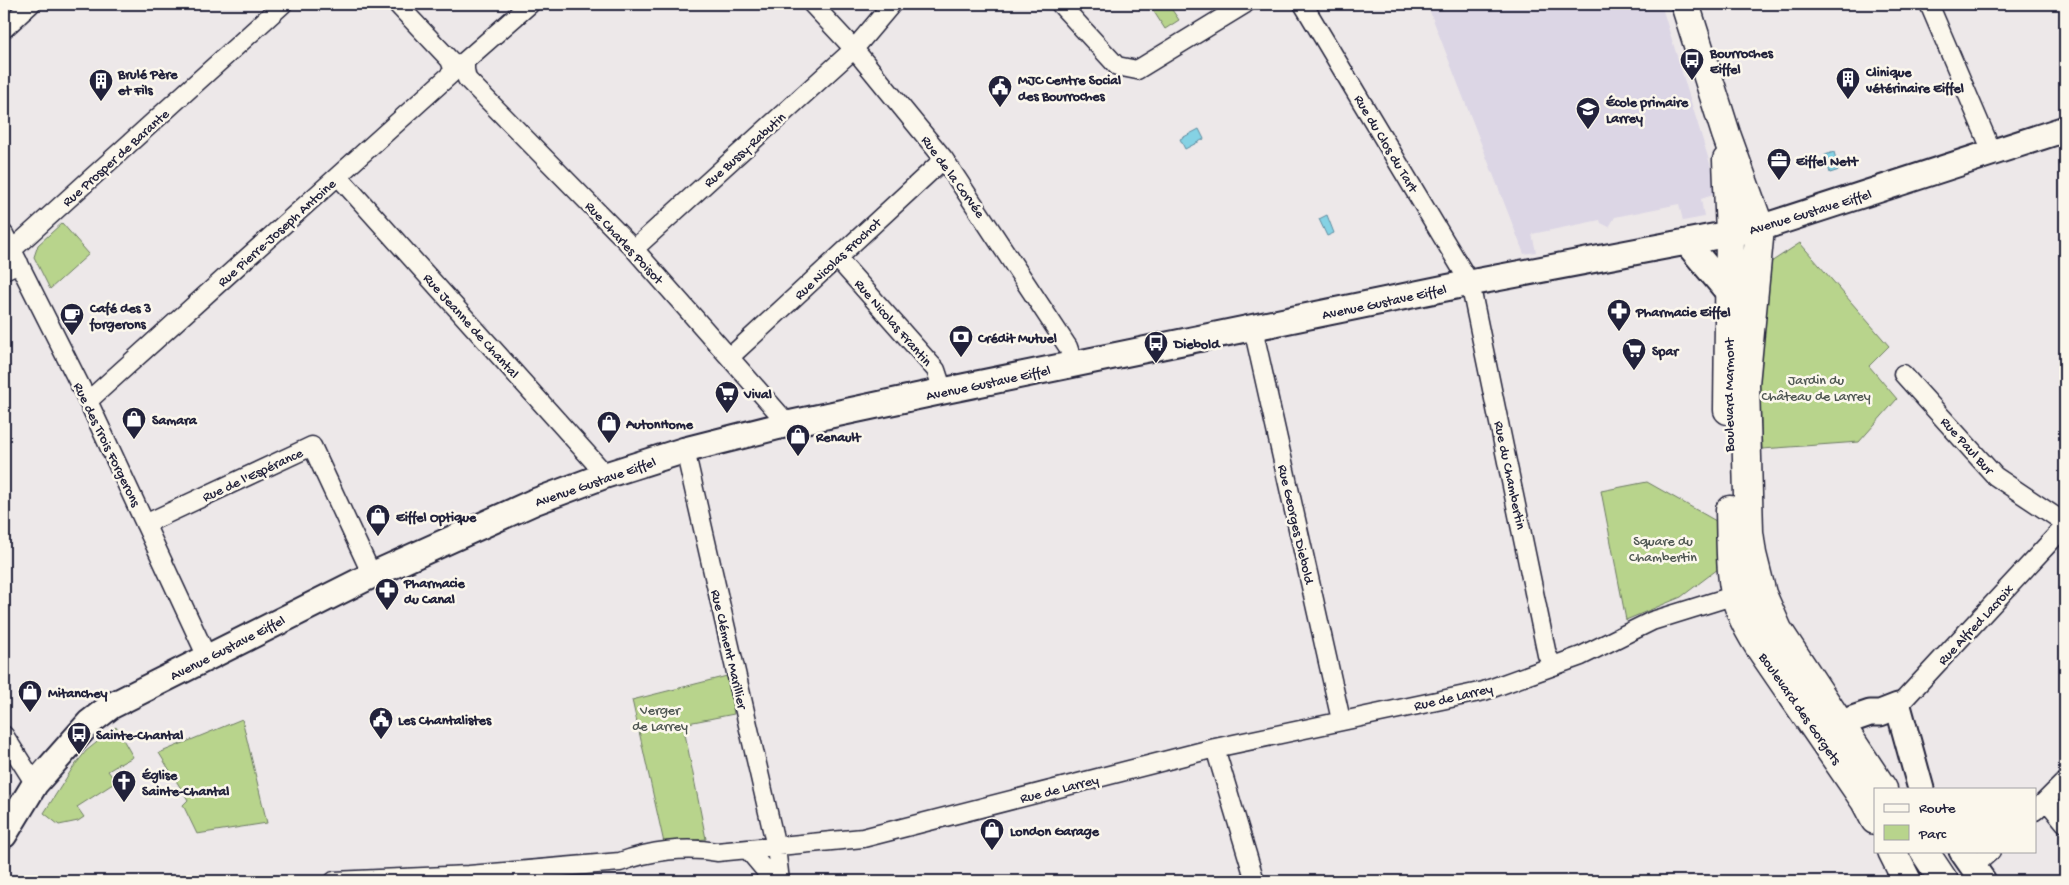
<svg xmlns="http://www.w3.org/2000/svg" width="2069" height="885" font-family="'Gochi Hand',sans-serif">
<style>
.built{fill:#dcd6e5}
.green{fill:#b8d48c;stroke:#6d7b64}
.water{fill:#85d2e4;stroke:#5d8ca0}
.lines{fill:none;stroke-linecap:round;stroke-linejoin:round}
.street-casing{stroke:#22223b;stroke-width:21}
.secondary-casing{stroke:#22223b;stroke-width:29}
.primary-casing{stroke:#22223b;stroke-width:31}
.street{stroke:#fbf7ec;stroke-width:18}
.secondary{stroke:#fbf7ec;stroke-width:25}
.primary{stroke:#fbf7ec;stroke-width:28}
.labels{text-anchor:middle;stroke-width:5;stroke-linejoin:round;paint-order:stroke}
.poi-label{font-size:14px;font-weight:bold;fill:#22223b;stroke:#fbf7ec;text-anchor:start}
.street-label{font-size:14px;fill:#22223b;stroke:#fbf7ec}
.park-label{font-size:14px;fill:#4f5753;stroke:#fbf7ec}
</style>
<rect width="100%" height="100%" fill="#ede8e9"/>
<filter id="ink" filterUnits="userSpaceOnUse"><feTurbulence type="fractalNoise" baseFrequency=".02" numOctaves="2"/><feDisplacementMap in="SourceGraphic" scale="10" xChannelSelector="R" yChannelSelector="G"/><feConvolveMatrix kernelMatrix="1 2 1 2 8 2 1 2 1" color-interpolation-filters="sRGB"/></filter>
<g filter="url(#ink)">
<path class="built" d="M1427,4H1661L1719,193L1701,199L1704,217L1683,221L1679,204L1615,217L1609,227L1601,223L1600,220L1532,234L1536,252L1524,254Z"/>
<path class="green" d="M1149,4H1168L1179,20L1165,29Z
M62,223L89,254L50,289L34,257L38,245Z
M1800,243L1889,346L1869,366L1897,399L1859,442L1762,449L1759,371L1771,262Z
M1647,482L1716,521L1718,569L1681,597L1626,620L1601,491Z
M727,676L734,714L683,724L706,839L664,843L632,700Z
M242,719L267,823L197,834L183,805L188,800L159,753Z
M116,727L133,757L120,764L117,763L118,765L108,771L116,782L77,807L84,817L78,821L59,825L44,813L72,769L86,751Z"/>
<path class="water" d="M1199,129L1204,139L1185,149L1180,139Z
M1834,152L1839,170L1830,173L1825,155Z
M1327,215L1334,233L1327,236L1319,219Z"/>
<g class="lines">
<defs>
<path id="street" d="M530,4L465,61V70L467,79L634,249L788,424
M812,4L854,49L944,159L1068,347L1074,365
M1060,4L1117,66L1137,70L1245,4
M1303,4L1470,283L1547,655L1554,666
M1929,4L1993,154
M4,29L31,4
M338,176L606,475
M4,234L88,401L207,657
M13,249L283,4
M634,249L854,49L892,4
M837,258L936,370L943,391
M4,270L19,263
M1253,328L1341,720
M730,357L944,159
M1903,374L1995,476L2065,523
M88,401L451,74L453,68L450,60L397,4
M685,450L776,847L780,881
M145,524L312,446L372,575
M1898,706L2065,526
M4,735L35,784
M1215,748L1255,881
M2047,801L2065,823
M2035,811L2065,781
M748,850L764,869L771,881
M1973,867L1991,851
M334,881L469,875L620,862C650,851 686,846 717,852L863,838L1215,748L1484,691L1581,656L1652,621L1726,598L1741,587"/>
<path id="secondary" d="M1687,243L1729,293
M1841,723L1870,713H1880L1898,706L1921,789
M4,835L35,784L89,723L111,706L372,575L534,502L606,475L685,450L788,424L943,391L1470,283L1760,228L2065,129
M1962,851L1983,881"/>
<path id="primary" d="M1685,4L1726,134L1760,228L1745,384L1749,532L1752,554L1762,594L1778,630L1883,789
M1727,160L1730,234L1728,410
M1730,510C1731,540 1729,583 1740,610C1745,623 1752,636 1760,648L1865,801L1875,820
M1892,851L1907,881
M1924,851L1944,881"/>
</defs>
<use href="#street" class="street-casing"/>
<use href="#secondary" class="secondary-casing"/>
<use href="#primary" class="primary-casing"/>
<use href="#street" class="street"/>
<use href="#secondary" class="secondary"/>
<use href="#primary" class="primary"/>
</g>
</g>
<defs>
<symbol id="bus-pin" viewBox="-11 -11 22 30"><path d="M0 17L-7.5 6A9.5 9.5 0 1 1 7.5 6Z" fill="#22223b" stroke="#fbf7ec"/><path d="M-5-6H5V4H4V6H2V4H-2V6H-4V4H-5ZM-3.5-4V0h7V-4ZM-3.5 1.2v1.5H-2V1.2ZM2 1.2v1.5H3.5V1.2Z" fill="#fff"/></symbol>
<symbol id="building-pin" viewBox="-11 -11 22 30"><path d="M0 17L-7.5 6A9.5 9.5 0 1 1 7.5 6Z" fill="#22223b" stroke="#fbf7ec"/><path d="M-4-6H4V6H1V3H-1V6H-4ZM-2.5-4.3h1.7v1.8h-1.7ZM.8-4.3h1.7v1.8H.8ZM-2.5-1h1.7V.8h-1.7ZM.8-1h1.7V.8H.8Z" fill="#fff"/></symbol>
<symbol id="civic-pin" viewBox="-11 -11 22 30"><path d="M0 17L-7.5 6A9.5 9.5 0 1 1 7.5 6Z" fill="#22223b" stroke="#fbf7ec"/><path d="M-.6-6.5H3V-4.5H.6V-3L4-1V1h2V6H-6V1h2V-1L-.6-3ZM-1.2 2.5V6h2.4V2.5Z" fill="#fff"/></symbol>
<symbol id="school-pin" viewBox="-11 -11 22 30"><path d="M0 17L-7.5 6A9.5 9.5 0 1 1 7.5 6Z" fill="#22223b" stroke="#fbf7ec"/><path d="M0-5L7-2L0 1L-7-2ZM-4 1L0 2.5L4 1V4Q0 6-4 4Z" fill="#fff"/></symbol>
<symbol id="office-pin" viewBox="-11 -11 22 30"><path d="M0 17L-7.5 6A9.5 9.5 0 1 1 7.5 6Z" fill="#22223b" stroke="#fbf7ec"/><path d="M-6-3h4V-5.5h4V-3h4V5H-6ZM-1-4.5V-3h2v-1.5ZM-6 0V1H6V0Z" fill="#fff"/></symbol>
<symbol id="pharmacy-pin" viewBox="-11 -11 22 30"><path d="M0 17L-7.5 6A9.5 9.5 0 1 1 7.5 6Z" fill="#22223b" stroke="#fbf7ec"/><path d="M-2-6h4v4h4v4h-4v4h-4v-4h-4v-4h4Z" fill="#fff"/></symbol>
<symbol id="cafe-pin" viewBox="-11 -11 22 30"><path d="M0 17L-7.5 6A9.5 9.5 0 1 1 7.5 6Z" fill="#22223b" stroke="#fbf7ec"/><path d="M-5.5-4.5H6V0H3Q3 3.5 0 3.5H-2.5Q-5.5 3.5-5.5 0ZM3-3.2v2h1.7v-2ZM-6 4.5H4V6H-6Z" fill="#fff"/></symbol>
<symbol id="bank-pin" viewBox="-11 -11 22 30"><path d="M0 17L-7.5 6A9.5 9.5 0 1 1 7.5 6Z" fill="#22223b" stroke="#fbf7ec"/><path d="M-6-4H6V4H-6ZM0-2.3a2.3 2.3 0 1 0 0 4.6a2.3 2.3 0 1 0 0-4.6Z" fill="#fff"/></symbol>
<symbol id="supermarket-pin" viewBox="-11 -11 22 30"><path d="M0 17L-7.5 6A9.5 9.5 0 1 1 7.5 6Z" fill="#22223b" stroke="#fbf7ec"/><path d="M-6-5.5h2.5l.6 2H6L4.5 2H-2.5L-4.4-4H-6ZM-1.5 3.2a1.3 1.3 0 1 0 .1 0ZM3 3.2a1.3 1.3 0 1 0 .1 0Z" fill="#fff"/></symbol>
<symbol id="shop-pin" viewBox="-11 -11 22 30"><path d="M0 17L-7.5 6A9.5 9.5 0 1 1 7.5 6Z" fill="#22223b" stroke="#fbf7ec"/><path d="M-5-2.5h2.3a2.7 3.5 0 0 1 5.4 0H5L5.5 6h-11ZM-1.5-2.5h3a1.5 2.3 0 0 0-3 0Z" fill="#fff"/></symbol>
<symbol id="church-pin" viewBox="-11 -11 22 30"><path d="M0 17L-7.5 6A9.5 9.5 0 1 1 7.5 6Z" fill="#22223b" stroke="#fbf7ec"/><path d="M-1.2-6h2.4v3.5h3.3v2.4h-3.3V6h-2.4V-.1h-3.3v-2.4h3.3Z" fill="#fff"/></symbol>
</defs>
<g fill-rule="evenodd">
<use href="#bus-pin" x="1678" y="46" width="28" height="38"/>
<use href="#building-pin" x="1834" y="65" width="28" height="38"/>
<use href="#building-pin" x="87" y="67" width="28" height="38"/>
<use href="#civic-pin" x="986" y="73" width="28" height="38"/>
<use href="#school-pin" x="1574" y="95" width="28" height="38"/>
<use href="#office-pin" x="1765" y="146" width="28" height="38"/>
<use href="#pharmacy-pin" x="1605" y="297" width="28" height="38"/>
<use href="#cafe-pin" x="58" y="301" width="28" height="38"/>
<use href="#bank-pin" x="947" y="323" width="28" height="38"/>
<use href="#bus-pin" x="1142" y="329" width="28" height="38"/>
<use href="#supermarket-pin" x="1620" y="336" width="28" height="38"/>
<use href="#supermarket-pin" x="713" y="379" width="28" height="38"/>
<use href="#shop-pin" x="120" y="405" width="28" height="38"/>
<use href="#shop-pin" x="595" y="409" width="28" height="38"/>
<use href="#shop-pin" x="784" y="422" width="28" height="38"/>
<use href="#shop-pin" x="364" y="502" width="28" height="38"/>
<use href="#pharmacy-pin" x="373" y="576" width="28" height="38"/>
<use href="#shop-pin" x="16" y="678" width="28" height="38"/>
<use href="#civic-pin" x="367" y="705" width="28" height="38"/>
<use href="#bus-pin" x="65" y="720" width="28" height="38"/>
<use href="#church-pin" x="110" y="768" width="28" height="38"/>
<use href="#shop-pin" x="978" y="816" width="28" height="38"/>
</g>
<g class="labels">
<g class="poi-label">
<text x="1710" y="57">Bourroches<tspan x="1710" dy="16">Eiffel</tspan></text>
<text x="1866" y="76">Clinique<tspan x="1866" dy="16">vétérinaire Eiffel</tspan></text>
<text x="118" y="78">Brulé Père<tspan x="118" dy="16">et Fils</tspan></text>
<text x="1018" y="84">MJC Centre Social<tspan x="1018" dy="16">des Bourroches</tspan></text>
<text x="1606" y="106">École primaire<tspan x="1606" dy="16">Larrey</tspan></text>
<text x="1796" y="165">Eiffel Nett</text>
<text x="90" y="312">Café des 3<tspan x="90" dy="16">forgerons</tspan></text>
<text x="1636" y="316">Pharmacie Eiffel</text>
<text x="978" y="342">Crédit Mutuel</text>
<text x="1174" y="348">Diebold</text>
<text x="1652" y="355">Spar</text>
<text x="744" y="398">Vival</text>
<text x="152" y="424">Samara</text>
<text x="626" y="428">AutonHome</text>
<text x="816" y="441">Renault</text>
<text x="396" y="521">Eiffel Optique</text>
<text x="404" y="587">Pharmacie<tspan x="404" dy="16">du Canal</tspan></text>
<text x="48" y="697">Mitanchey</text>
<text x="398" y="724">Les Chantalistes</text>
<text x="96" y="739">Sainte-Chantal</text>
<text x="142" y="779">Église<tspan x="142" dy="16">Sainte-Chantal</tspan></text>
<text x="1010" y="835">London Garage</text>
</g>
<g class="street-label">
<text transform="translate(1387 143) rotate(59)" y="5">Rue du Clos du Tart</text>
<text transform="translate(744 149) rotate(-42)" y="5">Rue Bussy-Rabutin</text>
<text transform="translate(115 157) rotate(-42)" y="5">Rue Prosper de Barante</text>
<text transform="translate(954 176) rotate(54)" y="5">Rue de la Corvée</text>
<text transform="translate(1810 211) rotate(-17)" y="5">Avenue Gustave Eiffel</text>
<text transform="translate(276 232) rotate(-42)" y="5">Rue Pierre-Joseph Antoine</text>
<text transform="translate(625 242) rotate(47)" y="5">Rue Charles Poisot</text>
<text transform="translate(837 258) rotate(-43)" y="5">Rue Nicolas Frochot</text>
<text transform="translate(1384 301) rotate(-12)" y="5">Avenue Gustave Eiffel</text>
<text transform="translate(894 322) rotate(49)" y="5">Rue Nicolas Frantin</text>
<text transform="translate(472 325) rotate(48)" y="5">Rue Jeanne de Chantal</text>
<text transform="translate(988 382) rotate(-12)" y="5">Avenue Gustave Eiffel</text>
<text transform="translate(1728 395) rotate(-90)" y="5">Boulevard Marmont</text>
<text transform="translate(108 444) rotate(64)" y="5">Rue des Trois Forgerons</text>
<text transform="translate(1968 445) rotate(48)" y="5">Rue Paul Bur</text>
<text transform="translate(252 474) rotate(-25)" y="5">Rue de l'Espérance</text>
<text transform="translate(1511 475) rotate(78)" y="5">Rue du Chambertin</text>
<text transform="translate(595 481) rotate(-19)" y="5">Avenue Gustave Eiffel</text>
<text transform="translate(1297 524) rotate(77)" y="5">Rue Georges Diebold</text>
<text transform="translate(1975 624) rotate(-47)" y="5">Rue Alfred Lacroix</text>
<text transform="translate(227 647) rotate(-27)" y="5">Avenue Gustave Eiffel</text>
<text transform="translate(730 649) rotate(77)" y="5">Rue Clément Marillier</text>
<text transform="translate(1453 696) rotate(-13)" y="5">Rue de Larrey</text>
<text transform="translate(1801 708) rotate(55)" y="5">Boulevard des Gorgets</text>
<text transform="translate(1059 788) rotate(-14)" y="5">Rue de Larrey</text>
</g>
<g class="park-label">
<text x="1816" y="384">Jardin du<tspan x="1816" dy="16">Château de Larrey</tspan></text>
<text x="1663" y="545">Square du<tspan x="1663" dy="16">Chambertin</tspan></text>
<text x="660" y="714">Verger<tspan x="660" dy="16">de Larrey</tspan></text>
</g>
</g>
<rect width="2069" height="885" fill="none" stroke="#fbf7ec" stroke-width="20"/>
<rect x="10" y="10" width="2049" height="865" fill="none" stroke="#22223b" stroke-width="2" filter="url(#ink)"/>
<rect x="1874" y="788" width="162" height="65" fill="#fbf7ec" stroke="#a4a2a5"/>
<rect x="1884" y="804" width="25" height="8" fill="#fbf7ec" stroke="#a4a2a5"/>
<text x="1919" y="812" font-size="15" fill="#22223b">Route</text>
<rect x="1884" y="825" width="25" height="15" fill="#b8d48c" stroke="#a4a2a5"/>
<text x="1919" y="838" font-size="15" fill="#22223b">Parc</text>
</svg>
